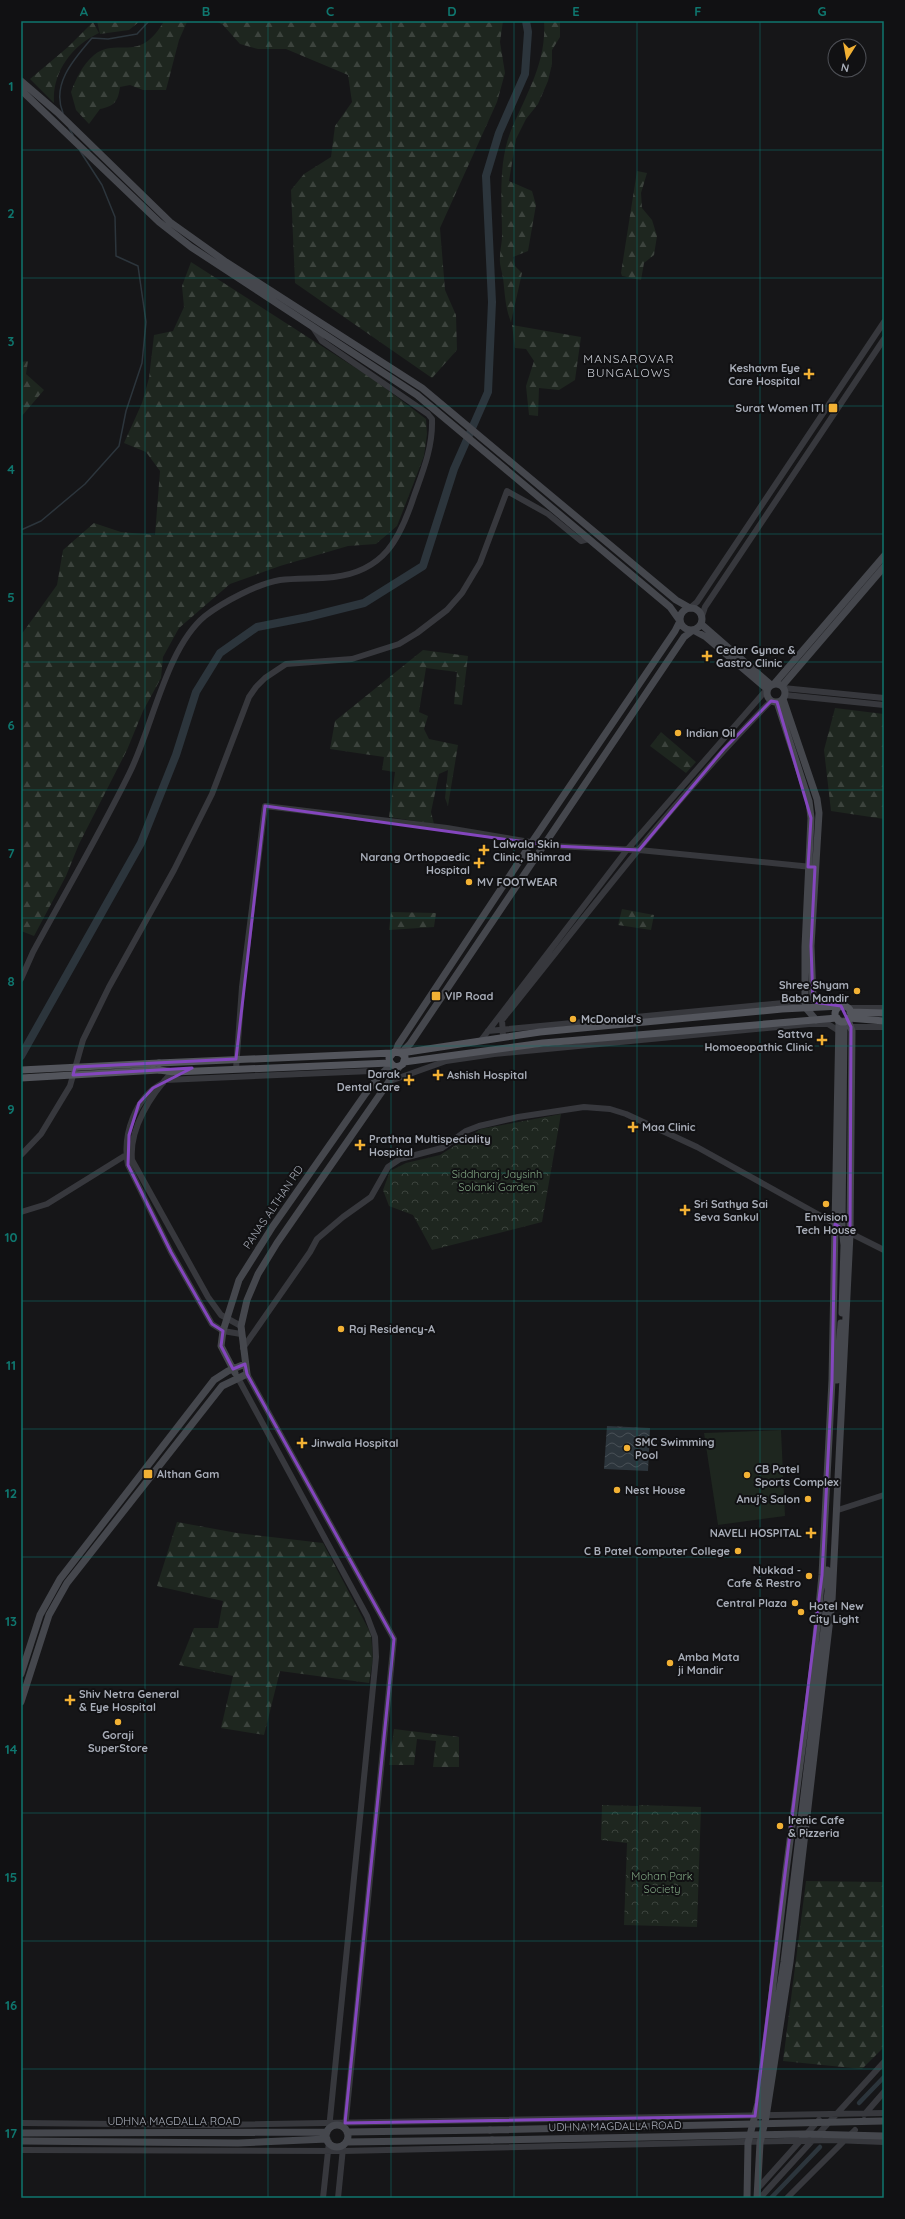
<svg xmlns="http://www.w3.org/2000/svg" width="905" height="2219" font-family="Quicksand,sans-serif">
<style>
.grass{fill:#1e261f}
.forest{fill:url(#forest-firs)}
.park{fill:url(#park-crowns)}
.water{fill:url(#water-waves)}
.lines{fill:none;stroke-linecap:round;stroke-linejoin:round}
.stream{stroke:#2c353c;stroke-width:1.5}
.canal{stroke:#2c353c;stroke-width:4.5}
.river{stroke:#2c353c;stroke-width:8}
.tertiary{stroke:#37383d;stroke-width:6}
.secondary{stroke:#45474d;stroke-width:7}
.primary{stroke:#53555c;stroke-width:7}
.secondary-bridge{stroke:#45474d;stroke-width:7}
.primary-bridge{stroke:#53555c;stroke-width:7}
.marked{fill:none;stroke:#8446be;stroke-width:3;stroke-linejoin:round}
.grid{fill:none;stroke:#0f766e;stroke-width:1;stroke-opacity:0.55}
.poi-dot{fill:#f2b134;stroke:#111113;stroke-width:1.5}
.labels{text-anchor:middle;stroke-width:4;stroke-linejoin:round;paint-order:stroke}
.poi-label{font-size:11px;font-weight:bold;fill:#a8adb8;stroke:#111113;text-anchor:start}
.park-label{font-size:11px;fill:#7fa381;stroke:#111113}
.street-label{font-size:11px;fill:#a8adb8;stroke:#111113}
.neighbourhood-label{font-size:12px;letter-spacing:1px;fill:#c9ccd4;stroke:#111113}
.neatline{fill:none;stroke:#0f766e;stroke-width:1.5}
.grid-label{font-size:13px;text-anchor:middle;font-weight:bold;fill:#0f766e}
</style>
<defs>
<pattern id="forest-firs" width="22" height="20" patternUnits="userSpaceOnUse"><rect width="22" height="20" fill="#1e261f"/><path d="M5 1l3.5 6h-7zM16 11l3.5 6h-7z" fill="#3c433d"/></pattern>
<pattern id="park-crowns" width="20" height="18" patternUnits="userSpaceOnUse"><rect width="20" height="18" fill="#1e261f"/><path d="M2 6a3 3 0 1 1 6 0M12 15a3 3 0 1 1 6 0" fill="none" stroke="#3c433d"/></pattern>
<pattern id="water-waves" width="16" height="10" patternUnits="userSpaceOnUse"><rect width="16" height="10" fill="#2c353c"/><path d="M0 5q4-4 8 0t8 0" fill="none" stroke="#485056"/></pattern>
</defs>
<rect width="100%" height="100%" fill="#161618"/>
<path class="grass" d="M781,1430L785,1516L718,1525L704,1433Z"/>
<path class="forest" d="M97,21H140L129,30L100,34Z
M164,21H190L187,22L179,40L166,90H143L130,85L120,87C118,101 115,106 100,109L89,124L76,110L71,92C76,79 82,65 94,55C118,36 139,65 164,21Z
M216,21H503L500,42L505,73L497,102L440,228L445,290L456,315L457,350L432,378L295,283L291,190L304,174L331,157L335,126L352,102L348,75L286,49H258L240,44L223,25Z
M544,21H560V37L552,50V64L548,81L538,104L526,119L516,139L509,181L532,191L536,205L528,251L513,257L515,266L522,273L511,322C505,307 505,294 503,278C502,271 499,264 500,257C500,250 502,243 502,236C502,203 498,165 510,133C525,96 547,63 544,21Z
M93,22L99,33C71,46 52,73 54,103L30,79L68,47Z
M637,171L647,173L641,193L642,208L652,220L657,236L654,255L644,263L641,280L622,276L621,273Z
M191,262L376,381L426,419L427,434L424,456L411,490L397,526L376,544L348,546L280,566L230,584L179,628L163,657L161,678L143,711L127,750L79,844L66,876L34,936L21,931V635L57,585L63,550L94,523L121,532L155,535L160,471L146,452L124,443L142,403L149,378L154,335L173,331L184,307L182,286Z
M512,325L581,337L575,380L559,390L539,388L538,416L529,415L526,386L534,361L526,349L515,348Z
M28,361L26,374L44,390L21,417V362Z
M423,650L468,656L462,705L454,704L457,672L426,668L419,712L428,716L424,729L429,739L458,745L448,806L445,798L448,770L439,774L431,812L434,824L389,817L395,772L382,770L384,757L330,749L335,721Z
M835,708L884,714V819L831,811L824,750Z
M661,732L696,762L686,773L650,746Z
M622,909L654,915L651,930L618,925Z
M391,912L436,913L434,927L389,930Z
M177,1522L237,1533L323,1543L371,1634L373,1659L369,1683L280,1671L264,1735L221,1728L233,1676L179,1665L194,1628H218L223,1601L157,1586Z
M394,1729L459,1737V1767H433L436,1741L417,1739L414,1765H389Z
M806,1881L884,1882V2047L862,2069L783,2061Z"/>
<path class="park" d="M561,1114L542,1222L432,1250L413,1215L389,1206L383,1190L390,1171L406,1163L440,1155L481,1129Z
M602,1805L638,1806V1843L639,1805L701,1807L697,1927L624,1925L627,1843L601,1840Z"/>
<path class="water" d="M607,1426L650,1428L648,1471L604,1469Z"/>
<g class="lines">
<path class="stream" d="M63,113C51,84 74,59 92,38L108,39L137,34L149,21
M69,128L73,135
M21,530L41,521L85,484L119,446L126,411L142,363L146,322L138,266L116,256L115,217L102,185L80,151"/>
<path class="canal" d="M859,2103L884,2077
M771,2198L820,2147"/>
<path class="river" d="M21,1056L141,843L176,755L196,692L220,653L257,627L308,617L364,603L423,566L454,469L488,392L492,302L486,176L499,133L525,74L528,32L526,21"/>
<path class="tertiary" d="M690,608L697,602L884,322
M702,616L705,607L884,339
M783,688L884,698
M785,695L884,705
M21,979L33,952C65,893 99,835 129,774C152,729 166,648 205,616C223,602 257,584 280,580C297,578 316,579 334,577C384,571 400,539 414,496C423,471 433,447 432,419L428,414L322,341L312,326
M848,1008H884
M851,1027H884
M488,1031L805,1001
M503,1036L502,1020C589,912 673,800 771,701
M482,1039L626,851L767,689
M236,1069L242,987L265,806L447,828L554,846L639,850L812,867
M172,1072C151,1095 129,1128 132,1160L208,1297L221,1315L241,1326
M165,1080L371,1071L379,1076
M390,1081L446,1061L494,1054L809,1024H828L839,1031
M163,1083C135,1097 122,1135 128,1165L171,1252L212,1324L223,1331L241,1334
M21,1155L41,1134L70,1086L83,1040L109,987L174,870L212,794L249,697L256,687L265,678L286,664L352,659L399,644L417,633L447,610L462,593L480,563L507,491L548,514L581,541L588,539
M21,1212L47,1204L126,1155
M848,1232L884,1250
M243,1348L310,1252L317,1239L343,1217L371,1197L388,1167L400,1159L442,1148L466,1131L479,1126L518,1117L584,1107L610,1109L626,1114L697,1147L839,1226
M247,1374L394,1639L345,2129
M238,1378L367,1616L375,1637L376,1657L329,2129
M838,1510L884,1495
M864,2115L884,2092
M21,2123L216,2125L884,2113
M21,2150L343,2151L833,2140L884,2142
M759,2187L819,2120
M323,2198L329,2142
M338,2198L343,2148
M760,2198L884,2062
M787,2198L855,2130"/>
<path class="secondary" d="M21,81L57,112L170,222L226,262L422,388L676,600L690,608
M21,90L159,222L191,247L417,395L670,607L680,621L675,631L532,842L398,1045L396,1051
M680 619a11 11 0 1 1 22 0a11 11 0 1 1-22 0Z
M701,624L771,685
M767 693a9 9 0 1 1 18 0a9 9 0 1 1-18 0Z
M774,684L884,556
M782,686L884,567
M783,699L817,799L819,813L811,946L813,998L817,1002L833,1004L836,1006
M777,702L809,801L811,818L805,947V1001L806,1008L816,1020
M401,1053L410,1044L684,637L693,630L706,637L767,689
M842,1313L844,1245L842,1228L844,1021
M235,1373L221,1346L223,1331L239,1280L273,1226L366,1093L379,1076L391,1065
M837,1380L841,1323
M21,1674L40,1615L60,1579L214,1380L228,1371L245,1364
M21,1702L49,1615L67,1583L222,1386L247,1374L241,1326L247,1300L258,1274L277,1243L399,1067
M760,2116L784,1962L809,1753L823,1638L828,1591L827,1570
M326 2136a11 11 0 1 1 22 0a11 11 0 1 1-22 0Z
M347,2132L490,2130
M21,2133L327,2132
M21,2141L238,2143L327,2139
M346,2142L492,2140
M747,2198L748,2143L758,2103L772,1994L786,1871L813,1666L822,1575L832,1380L839,1020
M757,2198L760,2143L766,2117L790,1962L832,1601L850,1234L852,1031L848,1020"/>
<path class="primary" d="M835 1014a8 8 0 1 1 16 0a8 8 0 1 1-16 0Z
M850,1012L884,1013
M849,1018L884,1021
M401,1053L405,1057L403,1064C397,1069 390,1066 389,1058L394,1052L401,1053L540,1032L782,1009L841,1006
M404,1062L543,1043L837,1018
M159,1063L392,1053
M159,1070L174,1072L390,1063"/>
<path class="secondary-bridge" d="M490,2130L884,2121
M492,2140L805,2134L884,2136"/>
<path class="primary-bridge" d="M21,1070L159,1063
M21,1078L159,1070"/>
</g>
<path class="marked" d="M771,701L777,702L811,818L808,867H815L811,946L813,1002L841,1006L851,1027L850,1234L835,1224L832,1380L822,1575L755,2116L345,2123L394,1639L247,1374L245,1364L233,1369L221,1346L223,1331L212,1324L171,1252L128,1165L129,1135L139,1103L153,1088L192,1068L73,1075L75,1067L236,1059L265,806L554,846L639,850L724,749Z"/>
<path class="grid" d="M145,21V2198M268,21V2198M391,21V2198M514,21V2198M637,21V2198M760,21V2198M21,150H884M21,278H884M21,406H884M21,534H884M21,662H884M21,790H884M21,918H884M21,1046H884M21,1173H884M21,1301H884M21,1429H884M21,1557H884M21,1685H884M21,1813H884M21,1941H884M21,2069H884"/>
<g class="poi-dot">
<path d="M807 368h4v4h4v4h-4v4h-4v-4h-4v-4h4z"/>
<rect x="828" y="403" width="10" height="10" rx="2"/>
<path d="M705 650h4v4h4v4h-4v4h-4v-4h-4v-4h4z"/>
<circle cx="678" cy="733" r="4"/>
<path d="M482 844h4v4h4v4h-4v4h-4v-4h-4v-4h4z"/>
<path d="M477 857h4v4h4v4h-4v4h-4v-4h-4v-4h4z"/>
<circle cx="469" cy="882" r="4"/>
<circle cx="857" cy="991" r="4"/>
<rect x="431" y="991" width="10" height="10" rx="2"/>
<circle cx="573" cy="1019" r="4"/>
<path d="M820 1034h4v4h4v4h-4v4h-4v-4h-4v-4h4z"/>
<path d="M436 1069h4v4h4v4h-4v4h-4v-4h-4v-4h4z"/>
<path d="M407 1074h4v4h4v4h-4v4h-4v-4h-4v-4h4z"/>
<path d="M631 1121h4v4h4v4h-4v4h-4v-4h-4v-4h4z"/>
<path d="M358 1139h4v4h4v4h-4v4h-4v-4h-4v-4h4z"/>
<circle cx="826" cy="1204" r="4"/>
<path d="M683 1204h4v4h4v4h-4v4h-4v-4h-4v-4h4z"/>
<circle cx="341" cy="1329" r="4"/>
<path d="M300 1437h4v4h4v4h-4v4h-4v-4h-4v-4h4z"/>
<circle cx="627" cy="1448" r="4"/>
<rect x="143" y="1469" width="10" height="10" rx="2"/>
<circle cx="747" cy="1475" r="4"/>
<circle cx="617" cy="1490" r="4"/>
<circle cx="808" cy="1499" r="4"/>
<path d="M809 1527h4v4h4v4h-4v4h-4v-4h-4v-4h4z"/>
<circle cx="738" cy="1551" r="4"/>
<circle cx="809" cy="1576" r="4"/>
<circle cx="795" cy="1603" r="4"/>
<circle cx="801" cy="1612" r="4"/>
<circle cx="670" cy="1663" r="4"/>
<path d="M68 1694h4v4h4v4h-4v4h-4v-4h-4v-4h4z"/>
<circle cx="118" cy="1722" r="4"/>
<circle cx="780" cy="1826" r="4"/>
</g>
<g class="labels">
<g class="poi-label">
<text x="800" y="372" text-anchor="end">Keshavm Eye<tspan x="800" dy="13">Care Hospital</tspan></text>
<text x="824" y="412" text-anchor="end">Surat Women ITI</text>
<text x="716" y="654">Cedar Gynac &amp;<tspan x="716" dy="13">Gastro Clinic</tspan></text>
<text x="686" y="737">Indian Oil</text>
<text x="493" y="848">Lalwala Skin<tspan x="493" dy="13">Clinic, Bhimrad</tspan></text>
<text x="470" y="861" text-anchor="end">Narang Orthopaedic<tspan x="470" dy="13">Hospital</tspan></text>
<text x="477" y="886">MV FOOTWEAR</text>
<text x="849" y="989" text-anchor="end">Shree Shyam<tspan x="849" dy="13">Baba Mandir</tspan></text>
<text x="445" y="1000">VIP Road</text>
<text x="581" y="1023">McDonald's</text>
<text x="813" y="1038" text-anchor="end">Sattva<tspan x="813" dy="13">Homoeopathic Clinic</tspan></text>
<text x="400" y="1078" text-anchor="end">Darak<tspan x="400" dy="13">Dental Care</tspan></text>
<text x="447" y="1079">Ashish Hospital</text>
<text x="642" y="1131">Maa Clinic</text>
<text x="369" y="1143">Prathna Multispeciality<tspan x="369" dy="13">Hospital</tspan></text>
<text x="694" y="1208">Sri Sathya Sai<tspan x="694" dy="13">Seva Sankul</tspan></text>
<text x="826" y="1221" text-anchor="middle">Envision<tspan x="826" dy="13">Tech House</tspan></text>
<text x="349" y="1333">Raj Residency-A</text>
<text x="635" y="1446">SMC Swimming<tspan x="635" dy="13">Pool</tspan></text>
<text x="311" y="1447">Jinwala Hospital</text>
<text x="755" y="1473">CB Patel<tspan x="755" dy="13">Sports Complex</tspan></text>
<text x="157" y="1478">Althan Gam</text>
<text x="625" y="1494">Nest House</text>
<text x="800" y="1503" text-anchor="end">Anuj's Salon</text>
<text x="802" y="1537" text-anchor="end">NAVELI HOSPITAL</text>
<text x="730" y="1555" text-anchor="end">C B Patel Computer College</text>
<text x="801" y="1574" text-anchor="end">Nukkad -<tspan x="801" dy="13">Cafe &amp; Restro</tspan></text>
<text x="787" y="1607" text-anchor="end">Central Plaza</text>
<text x="809" y="1610">Hotel New<tspan x="809" dy="13">City Light</tspan></text>
<text x="678" y="1661">Amba Mata<tspan x="678" dy="13">ji Mandir</tspan></text>
<text x="79" y="1698">Shiv Netra General<tspan x="79" dy="13">&amp; Eye Hospital</tspan></text>
<text x="118" y="1739" text-anchor="middle">Goraji<tspan x="118" dy="13">SuperStore</tspan></text>
<text x="788" y="1824">Irenic Cafe<tspan x="788" dy="13">&amp; Pizzeria</tspan></text>
</g>
<g class="park-label">
<text x="497" y="1178">Siddharaj Jaysinh<tspan x="497" dy="13">Solanki Garden</tspan></text>
<text x="662" y="1880">Mohan Park<tspan x="662" dy="13">Society</tspan></text>
</g>
<g class="street-label">
<text transform="translate(273 1207) rotate(-56)" y="4">PANAS ALTHAN RD</text>
<text x="174" y="2125">UDHNA MAGDALLA ROAD</text>
<text transform="translate(615 2126) rotate(-1)" y="4">UDHNA MAGDALLA ROAD</text>
</g>
<g class="neighbourhood-label">
<text x="629" y="363">MANSAROVAR<tspan x="629" dy="14">BUNGALOWS</tspan></text>
</g>
</g>
<rect width="905" height="2219" fill="none" stroke="#111113" stroke-width="44"/>
<g transform="translate(847 58) rotate(191)"><circle r="19" fill="#111113" stroke="#4d4f55"/>
<path d="M0-3L7 15L0 10L-7 15Z" fill="#f2b134"/>
<text y="-6" font-size="11" font-weight="bold" text-anchor="middle" fill="#a8adb8">N</text>
</g>
<rect x="22" y="22" width="861" height="2175" class="neatline"/>
<g class="grid-label">
<text x="84" y="16">A</text>
<text x="206" y="16">B</text>
<text x="330" y="16">C</text>
<text x="452" y="16">D</text>
<text x="576" y="16">E</text>
<text x="698" y="16">F</text>
<text x="822" y="16">G</text>
<text x="11" y="91">1</text>
<text x="11" y="218">2</text>
<text x="11" y="346">3</text>
<text x="11" y="474">4</text>
<text x="11" y="602">5</text>
<text x="11" y="730">6</text>
<text x="11" y="858">7</text>
<text x="11" y="986">8</text>
<text x="11" y="1114">9</text>
<text x="11" y="1242">10</text>
<text x="11" y="1370">11</text>
<text x="11" y="1498">12</text>
<text x="11" y="1626">13</text>
<text x="11" y="1754">14</text>
<text x="11" y="1882">15</text>
<text x="11" y="2010">16</text>
<text x="11" y="2138">17</text>
</g>
</svg>
